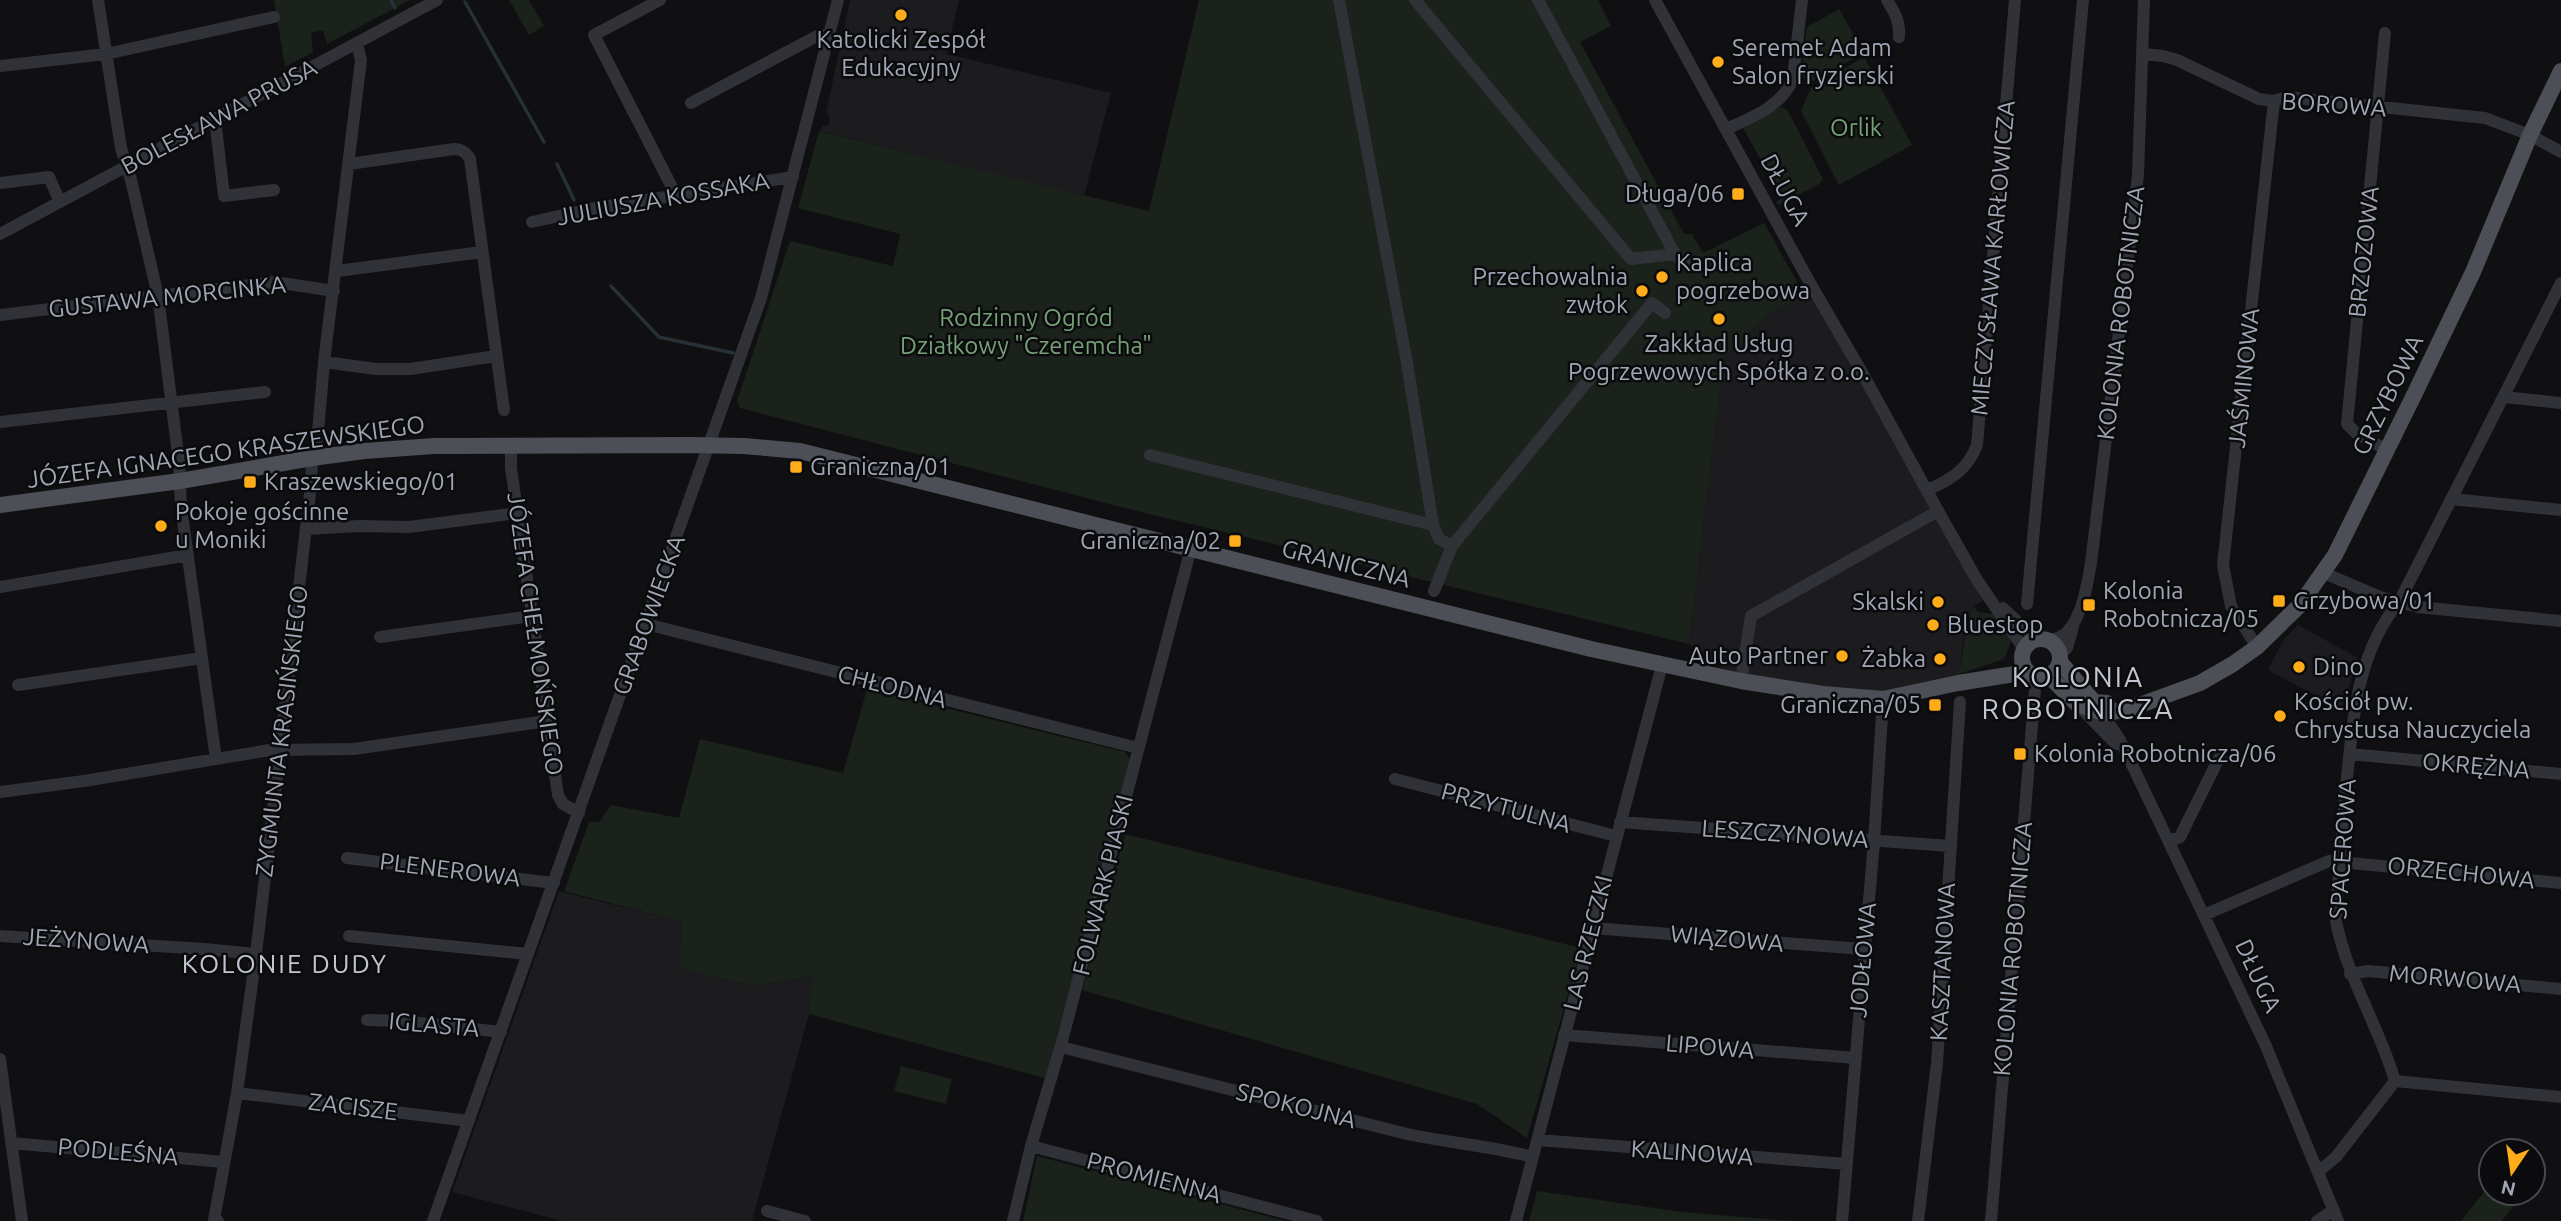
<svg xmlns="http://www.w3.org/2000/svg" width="2561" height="1221" font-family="Ubuntu,sans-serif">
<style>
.built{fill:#1c1c1f}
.green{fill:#1a221b}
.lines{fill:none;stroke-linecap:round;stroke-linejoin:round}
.stream{stroke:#263036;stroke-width:3.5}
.minor{stroke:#313237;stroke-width:12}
.major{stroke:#4d4f57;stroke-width:16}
.poi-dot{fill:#ffac1b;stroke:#0b0b0d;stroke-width:2.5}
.labels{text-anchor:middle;stroke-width:5;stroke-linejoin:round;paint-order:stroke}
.poi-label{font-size:24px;fill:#a0a7b4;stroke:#0b0b0d;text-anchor:start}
.street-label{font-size:24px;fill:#a0a7b4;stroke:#0b0b0d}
.park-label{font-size:24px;fill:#75a176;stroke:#0b0b0d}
.neighbourhood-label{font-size:26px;letter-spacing:2px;fill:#c1c6d0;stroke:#0b0b0d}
.quarter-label{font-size:28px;letter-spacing:2px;fill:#c1c6d0;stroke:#0b0b0d}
</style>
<rect width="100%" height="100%" fill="#101012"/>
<path class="built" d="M850,0H959L946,54L1111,93L1084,196L821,131L822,126H828L830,117L826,113Z
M1810,283L1989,595L1974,607L1966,619L1960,667L1956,675L1883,699L1741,681L1689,644L1724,358L1769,314L1795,301Z
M2298,625L2358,658L2342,710L2268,670L2284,639Z
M559,891L682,922L678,969L755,986L812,976L809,1014L752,1221H563L452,1192Z"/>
<path class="green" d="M274,0H410L327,44L323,30L311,33L313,52L285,67Z
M509,0H529L544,26L529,35Z
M1199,0H1598L1611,26L1580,42L1684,234H1692L1703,253L1764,223L1801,289L1795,301L1769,314L1724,358L1689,644L1133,510L740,408L737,401L790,241L893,266L900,234L798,208L819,131L1149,211Z
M1839,9L1864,53L1807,84L1801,72L1807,27Z
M1864,57L1912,145L1839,185L1801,111L1811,88Z
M1781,107L1788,111L1823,179L1819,184L1779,205L1776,202L1780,199L1778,191L1743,128Z
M1974,607L1979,612L1993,614L2012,639L2004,659L1956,675C1968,654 1960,628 1974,607Z
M867,689L1125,752L1132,762L1045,1078L809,1014L812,976L755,986L678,969L682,922L564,891L589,822H599L611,805L679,818L700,739L843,773Z
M1125,834L1581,948L1527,1138L1477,1104L1082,990Z
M901,1066L952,1079L946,1104L894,1091Z
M1037,1156L1285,1221H1023Z
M2491,1183V1193H2523L2502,1221H2461Z
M1537,1191L1682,1212L1793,1221H1529Z"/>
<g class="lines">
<path class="stream" d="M391,0L395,8
M465,2L544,142
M557,164L574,200
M611,286L659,337L733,353"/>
<path class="minor" d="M98,0L121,148L131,180L158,296L179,462L181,507L216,759
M660,0L594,35L676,195
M1339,0L1407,363L1433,525L1439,539L1452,546L1434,591
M1415,0L1631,259L1675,254
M1538,0L1675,254L1685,263
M1655,0L1810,283L1860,369L1938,511L1977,580L2024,649
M1887,0C1895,13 1900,21 1899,37
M2385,33L2347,424L2356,433L2387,450
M2143,54L2163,56L2177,60L2259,99L2274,101L2287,97L2485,118L2530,135L2561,152
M0,66L106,54L274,17
M691,103L819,35L829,36
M215,119L224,196L274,190
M1726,129C1751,118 1783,106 1793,78L1802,0
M349,164L454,149C462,149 466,152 470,159L504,410
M0,183L49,177L60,202
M532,222L590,209L793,177
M0,234L437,0
M337,271L482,252
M0,315L275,282L334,291
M324,362L376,369H410L496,356
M2504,397L2561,403
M0,422L265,392
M511,444V468L558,795L563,804L579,813
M1150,455L1433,525
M1927,490C1951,480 1968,469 1977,445L2015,0
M2451,499L2561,510
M306,529L359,526L409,527L518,513
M1452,546L1652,303L1665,313
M2324,573L2380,597L2418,607L2561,621
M0,587L188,555
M2027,604L2083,0
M2003,608L2036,639
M646,624L1138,748
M380,637L532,616
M2049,641C2056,638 2063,637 2068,631C2083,614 2087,585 2091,563L2138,175L2144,0
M2257,647L2231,606L2223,565L2274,101
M2060,653L2067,648L2073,627
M1741,681L1751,616L1938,511
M18,685L202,658
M2078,705L2116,744
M2098,707L2120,740L2136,773L2265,1044L2338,1221
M2350,754L2561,774
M1395,779L1616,836
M0,792L84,781L270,750L354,749L547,721
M1620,822L1950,846
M2169,841L2180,837L2221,754
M347,858L554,883
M2204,915L2329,861L2561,883
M1592,928L1863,949
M0,936L204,949L256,954
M349,936L528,954
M2350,974L2368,971L2561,989
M367,1020L402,1021L501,1032
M1564,1035L1856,1058
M1061,1047L1407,1134C1450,1143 1491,1146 1533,1157
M0,1059L22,1221
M2395,1081L2561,1097
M237,1093L469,1121
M1538,1140L1847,1164
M11,1143L224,1162
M1031,1146L1317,1221
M2318,1172L2336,1157L2395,1081C2379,1026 2347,978 2336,921C2338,877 2342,833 2346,788C2353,723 2355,655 2399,602L2561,283
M767,1211L805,1221
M218,1221L214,1220L237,1093L256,954L311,485L312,458L317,443L324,362L361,60L357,44
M433,1221L761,298L838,0
M1013,1221L1031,1146L1062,1041L1191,548
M1516,1221L1662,665
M1842,1221L1874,841L1883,699
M1918,1221L1937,1063L1960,702
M1991,1221L2036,677
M2317,1221L2334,1210"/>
<path class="major" d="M0,505L180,481L312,458L364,451L434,446L691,445L744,446L800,451L1591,649L1741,681L1823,694L1883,699L1958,683L2027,672
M2022 658a19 19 0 1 1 38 0a19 19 0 1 1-38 0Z
M2060,662L2094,702L2107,703
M2049,676L2077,704L2103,713L2126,710L2200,683L2233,664L2257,647L2299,606L2335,555L2415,393L2473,272L2530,135L2561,71"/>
</g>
<g class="poi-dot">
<circle cx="901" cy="15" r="7"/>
<circle cx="1718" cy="62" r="7"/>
<rect x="1731" y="187" width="14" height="14" rx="3.5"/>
<circle cx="1662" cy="277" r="7"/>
<circle cx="1642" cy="291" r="7"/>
<circle cx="1719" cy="319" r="7"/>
<rect x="789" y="460" width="14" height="14" rx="3.5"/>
<rect x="243" y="475" width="14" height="14" rx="3.5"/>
<circle cx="161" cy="526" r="7"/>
<rect x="1228" y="534" width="14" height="14" rx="3.5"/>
<rect x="2272" y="594" width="14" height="14" rx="3.5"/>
<circle cx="1938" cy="602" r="7"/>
<rect x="2082" y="598" width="14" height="14" rx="3.5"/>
<circle cx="1933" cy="625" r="7"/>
<circle cx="1842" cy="656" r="7"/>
<circle cx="1940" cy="659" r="7"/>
<circle cx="2299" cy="667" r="7"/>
<rect x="1928" y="698" width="14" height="14" rx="3.5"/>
<circle cx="2280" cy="716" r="7"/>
<rect x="2013" y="747" width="14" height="14" rx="3.5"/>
</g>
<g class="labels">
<g class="poi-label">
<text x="901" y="48" text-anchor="middle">Katolicki Zespół<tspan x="901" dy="28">Edukacyjny</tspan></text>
<text x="1732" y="56">Seremet Adam<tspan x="1732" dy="28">Salon fryzjerski</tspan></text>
<text x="1724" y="202" text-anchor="end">Długa/06</text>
<text x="1676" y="271">Kaplica<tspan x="1676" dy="28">pogrzebowa</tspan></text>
<text x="1628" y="285" text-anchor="end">Przechowalnia<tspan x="1628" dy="28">zwłok</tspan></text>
<text x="1719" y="352" text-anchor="middle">Zakkład Usług<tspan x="1719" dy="28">Pogrzewowych Spółka z o.o.</tspan></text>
<text x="810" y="475">Graniczna/01</text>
<text x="264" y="490">Kraszewskiego/01</text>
<text x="175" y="520">Pokoje gościnne<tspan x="175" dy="28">u Moniki</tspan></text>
<text x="1221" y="549" text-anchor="end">Graniczna/02</text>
<text x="2103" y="599">Kolonia<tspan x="2103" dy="28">Robotnicza/05</tspan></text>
<text x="2293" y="609">Grzybowa/01</text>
<text x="1924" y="610" text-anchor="end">Skalski</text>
<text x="1947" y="633">Bluestop</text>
<text x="1828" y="664" text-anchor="end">Auto Partner</text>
<text x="1926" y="667" text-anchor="end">Żabka</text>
<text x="2313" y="675">Dino</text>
<text x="2294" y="710">Kościół pw.<tspan x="2294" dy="28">Chrystusa Nauczyciela</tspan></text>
<text x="1921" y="713" text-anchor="end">Graniczna/05</text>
<text x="2034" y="762">Kolonia Robotnicza/06</text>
</g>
<g class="street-label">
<text transform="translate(2334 105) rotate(4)" y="8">BOROWA</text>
<text transform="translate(219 117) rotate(-28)" y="8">BOLESŁAWA PRUSA</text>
<text transform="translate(1785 190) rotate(62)" y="8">DŁUGA</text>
<text transform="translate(663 199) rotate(-10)" y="8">JULIUSZA KOSSAKA</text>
<text transform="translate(2364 252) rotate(-84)" y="8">BRZOZOWA</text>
<text transform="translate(1993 258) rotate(-85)" y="8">MIECZYSŁAWA KARŁOWICZA</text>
<text transform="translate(167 297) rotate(-6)" y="8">GUSTAWA MORCINKA</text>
<text transform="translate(2121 313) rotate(-83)" y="8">KOLONIA ROBOTNICZA</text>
<text transform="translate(2244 378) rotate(-84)" y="8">JAŚMINOWA</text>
<text transform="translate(2388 395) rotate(-64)" y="8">GRZYBOWA</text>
<text transform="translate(226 452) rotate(-8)" y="8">JÓZEFA IGNACEGO KRASZEWSKIEGO</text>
<text transform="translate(1346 564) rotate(14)" y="8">GRANICZNA</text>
<text transform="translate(649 615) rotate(-70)" y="8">GRABOWIECKA</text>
<text transform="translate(535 634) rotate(82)" y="8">JÓZEFA CHEŁMOŃSKIEGO</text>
<text transform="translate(892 687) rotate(14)" y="8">CHŁODNA</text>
<text transform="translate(282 731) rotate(-83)" y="8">ZYGMUNTA KRASIŃSKIEGO</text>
<text transform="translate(2476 766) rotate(5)" y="8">OKRĘŻNA</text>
<text transform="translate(1506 808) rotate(15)" y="8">PRZYTULNA</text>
<text transform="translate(1785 834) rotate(4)" y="8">LESZCZYNOWA</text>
<text transform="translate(2343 849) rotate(-86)" y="8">SPACEROWA</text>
<text transform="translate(450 870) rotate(7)" y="8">PLENEROWA</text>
<text transform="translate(2461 873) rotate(6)" y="8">ORZECHOWA</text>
<text transform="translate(1103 885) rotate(-76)" y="8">FOLWARK PIASKI</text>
<text transform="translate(1727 939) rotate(5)" y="8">WIĄZOWA</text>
<text transform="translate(86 941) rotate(4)" y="8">JEŻYNOWA</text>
<text transform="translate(1588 943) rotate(-76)" y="8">LAS RZECZKI</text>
<text transform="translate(2013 949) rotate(-85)" y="8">KOLONIA ROBOTNICZA</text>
<text transform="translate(1863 960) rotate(-85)" y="8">JODŁOWA</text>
<text transform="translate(1943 962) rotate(-87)" y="8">KASZTANOWA</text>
<text transform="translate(2258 976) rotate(65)" y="8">DŁUGA</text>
<text transform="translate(2455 979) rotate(5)" y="8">MORWOWA</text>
<text transform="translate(434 1025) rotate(5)" y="8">IGLASTA</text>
<text transform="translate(1710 1047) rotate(5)" y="8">LIPOWA</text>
<text transform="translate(1296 1106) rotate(14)" y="8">SPOKOJNA</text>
<text transform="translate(353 1107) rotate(7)" y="8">ZACISZE</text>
<text transform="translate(118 1152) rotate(5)" y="8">PODLEŚNA</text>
<text transform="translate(1692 1153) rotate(4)" y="8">KALINOWA</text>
<text transform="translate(1154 1178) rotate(15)" y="8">PROMIENNA</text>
</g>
<g class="park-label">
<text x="1856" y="136">Orlik</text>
<text x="1026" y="326">Rodzinny Ogród<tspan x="1026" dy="28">Działkowy "Czeremcha"</tspan></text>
</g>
<g class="neighbourhood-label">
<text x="285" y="973">KOLONIE DUDY</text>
</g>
<g class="quarter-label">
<text x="2078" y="687">KOLONIA<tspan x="2078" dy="32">ROBOTNICZA</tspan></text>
</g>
</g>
<g transform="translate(2512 1172) rotate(193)"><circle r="33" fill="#0b0b0d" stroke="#474950" stroke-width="2"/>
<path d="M0-5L12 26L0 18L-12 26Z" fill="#ffac1b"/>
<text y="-10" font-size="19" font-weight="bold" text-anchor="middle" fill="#a0a7b4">N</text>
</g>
</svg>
